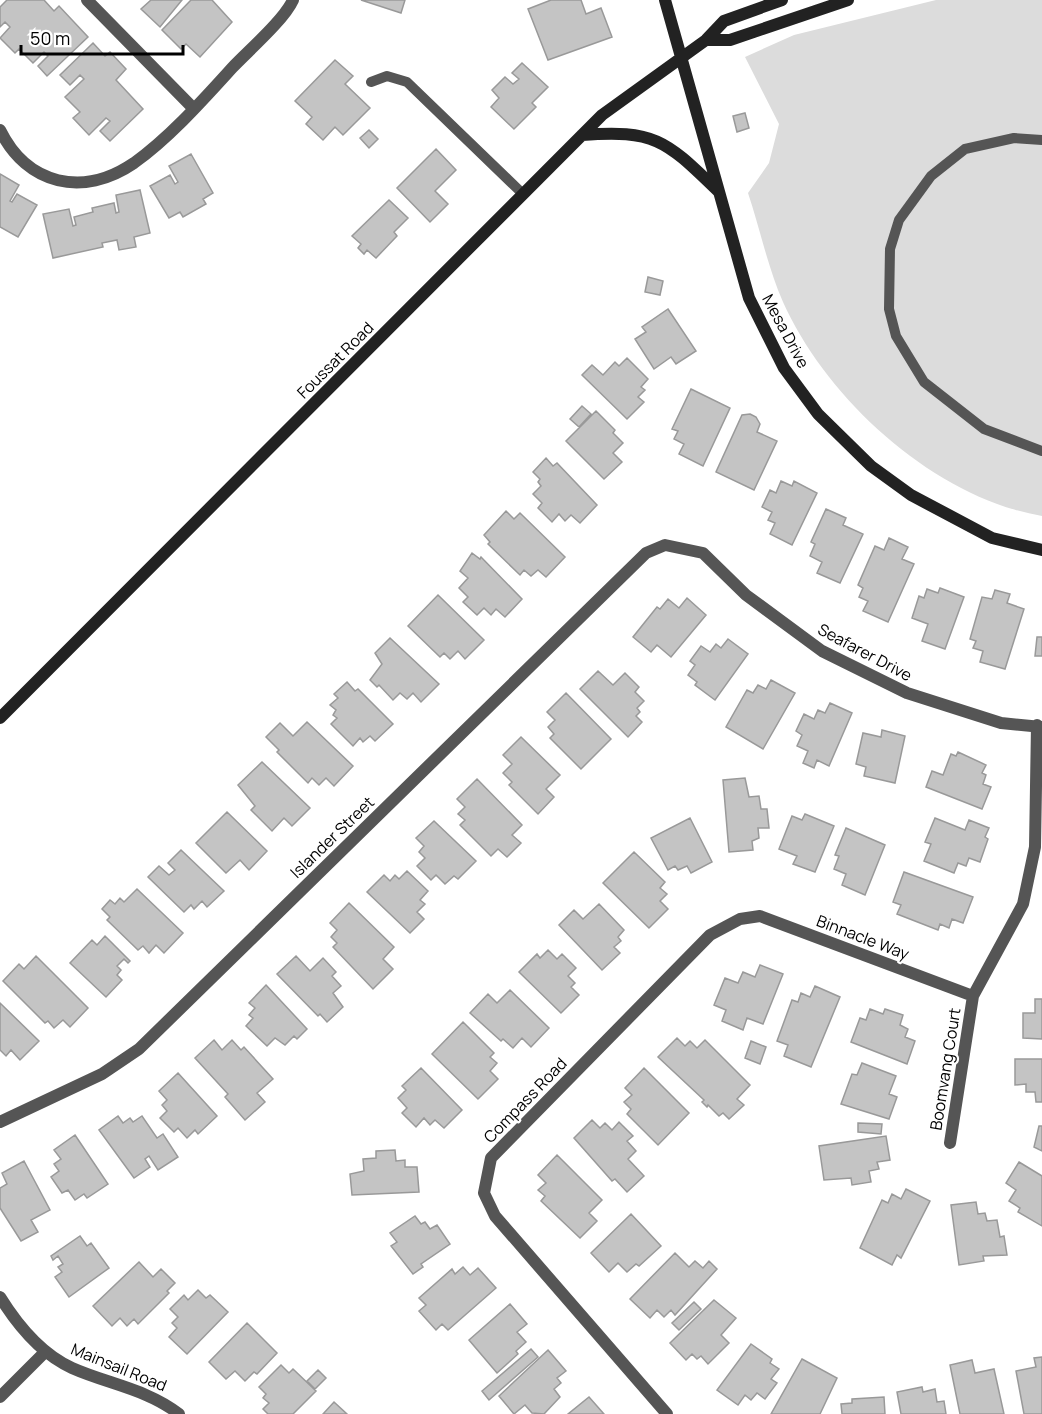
<svg xmlns="http://www.w3.org/2000/svg" width="1042" height="1414" font-family="Manrope,sans-serif">
<style>
.green{fill:#dcdcdc}
.building{fill:#c4c4c4;stroke:#999;stroke-width:1.5}
.lines{fill:none;stroke-linecap:round;stroke-linejoin:round}
.service{stroke:#555;stroke-width:10}
.minor{stroke:#555;stroke-width:12}
.secondary{stroke:#222;stroke-width:12}
.labels{text-anchor:middle;stroke-width:4.5;stroke-linejoin:round;paint-order:stroke}
.street-label{font-size:16px;fill:#000;stroke:#fff}
</style>
<rect width="100%" height="100%" fill="#fff"/>
<path class="green" d="M936,0H1042V516C935,498 827,400 783,302C768,268 760,229 748,193L769,163L779,124L745,57L794,35Z"/>
<path class="building" d="M7,0H44L54,11L59,6L88,37L47,76L38,66L48,56L44,52L33,63L19,49L15,53L0,38L10,27L5,22L0,27V7Z
M151,0H182L160,27L141,9Z
M191,0H212L232,22L200,57L186,44L181,49L162,30Z
M361,0H405L401,13Z
M551,0H581L586,14L601,8L612,37L548,60L528,9Z
M93,43L105,56L110,52L126,69L116,80L143,109L110,141L100,131L110,121L106,118L89,135L73,118L80,112L65,97L84,79L80,75L70,85L60,75Z
M335,60L353,76L345,84L370,108L343,135L335,127L323,140L306,124L312,117L295,101Z
M522,63L548,87L532,103L536,107L514,129L491,107L499,98L492,90L505,77L513,84L519,79L512,73Z
M745,113L749,128L737,132L733,116Z
M369,130L378,139L369,148L360,138Z
M436,149L456,170L435,191L448,204L430,222L397,188Z
M191,154L213,193L203,199L206,204L183,217L180,212L169,218L150,186L170,175L175,184L178,182L169,166Z
M0,174L19,185L10,201L12,202L17,194L37,205L18,237L0,227Z
M140,190L150,233L134,237L136,247L119,250L117,240L102,243L103,247L53,258L43,214L69,209L73,226L76,225L74,217L93,212L92,208L114,203L116,213L119,212L116,195Z
M389,200L408,218L394,232L397,236L376,258L367,250L364,254L358,248L361,244L352,236Z
M648,277L663,281L660,295L645,292Z
M668,309L696,351L676,364L671,357L654,369L635,339L646,332L642,327Z
M627,358L648,379L641,387L645,390L638,397L644,402L627,419L582,375L592,365L603,375L615,362L619,366Z
M691,389L730,408L703,466L679,454L684,444L674,439L678,431L672,429Z
M582,406L591,414L579,427L570,419Z
M596,411L615,430L613,433L623,443L613,453L622,462L604,479L566,441Z
M750,414L756,417L760,424L757,432L777,441L754,490L716,472L742,415Z
M546,458L553,466L557,463L597,505L580,523L571,515L565,521L559,514L552,522L538,508L542,503L533,494L541,486L538,482L540,479L533,472Z
M781,481L792,486L794,481L817,493L792,545L770,534L775,523L768,520L772,512L762,507L770,490L776,493Z
M826,509L846,518L843,525L863,534L840,583L817,573L822,562L810,556L815,544L811,542Z
M506,511L514,519L520,513L565,557L546,577L538,570L531,576L524,570L520,575L488,544L490,542L484,535Z
M889,538L908,547L902,559L914,564L888,622L863,611L868,601L859,597L863,588L858,585L875,546L884,550Z
M472,553L480,559L481,557L522,599L505,617L496,609L491,615L484,608L477,615L463,602L468,597L459,588L468,578L460,571Z
M940,588L964,597L945,649L922,641L928,624L912,618L919,596L924,598L927,589L938,593Z
M995,590L1010,594L1007,603L1024,609L1005,669L980,662L983,651L973,648L976,641L970,639L982,597L992,599Z
M438,595L484,640L465,659L458,651L450,659L444,653L440,657L408,626Z
M687,598L706,615L671,657L657,645L651,652L633,637L657,607L660,609L668,599L679,608Z
M1037,637H1042V656H1035Z
M390,638L439,684L421,702L413,693L407,699L400,693L393,700L379,685L377,687L370,680L382,664L375,653Z
M728,639L748,654L715,700L695,685L697,682L688,675L695,665L690,661L701,646L710,652L716,644L721,648Z
M598,671L613,685L625,673L639,687L635,692L644,701L637,708L640,712L636,716L642,722L628,737L580,689Z
M771,680L795,693L763,749L726,727L747,690L753,693L758,685L766,689Z
M347,682L355,691L358,689L393,724L375,741L370,736L363,742L360,738L353,746L331,724L337,718L333,715L336,710L330,705L338,698L334,694Z
M566,693L611,739L581,769L550,738L554,734L548,727L555,720L547,712Z
M830,703L852,713L829,766L817,760L814,768L803,763L808,751L797,746L802,735L796,731L804,714L814,719L818,710L825,713Z
M307,722L353,766L334,786L326,778L319,785L312,778L308,783L277,752L279,750L266,737L280,723L293,736Z
M882,730L905,736L895,783L864,776L866,767L856,764L863,733L881,737Z
M521,737L560,775L546,789L554,797L538,814L509,785L512,782L503,773L512,764L503,755Z
M958,752L986,765L982,773L986,775L983,784L991,787L982,809L926,787L932,771L943,775L951,754L956,756Z
M262,762L310,808L292,826L284,818L272,831L251,810L255,806L238,785Z
M745,778L749,797L759,796L761,809H767L769,828H758L759,838L752,841L753,850L729,852L723,780Z
M477,779L522,825L512,835L521,843L507,857L498,849L491,856L460,825L465,820L458,814L465,807L457,799Z
M227,812L267,851L249,870L240,860L226,873L196,843Z
M805,814L834,826L815,872L793,864L797,856L779,849L792,816L802,820Z
M690,818L712,862L691,873L687,866L678,870L675,866L668,870L651,838Z
M935,818L965,830L969,820L989,828L985,837L988,839L980,862L969,858L966,866L958,863L954,873L924,861L931,844L925,842Z
M434,821L476,861L458,879L454,876L445,884L436,875L431,880L417,866L425,858L419,852L424,846L416,838Z
M846,828L885,845L865,895L842,885L846,874L834,869L839,856L835,855Z
M181,850L224,891L207,907L202,901L194,909L191,905L184,912L148,877L159,866L169,875L175,870L168,863Z
M634,852L665,882L660,888L667,894L660,901L668,909L649,928L603,883Z
M407,871L428,891L420,900L425,904L417,912L424,919L410,933L367,892L384,875L390,881L395,875L399,879Z
M904,872L973,897L963,923L952,919L949,928L940,924L938,930L897,914L901,905L893,902Z
M137,889L183,933L164,953L156,945L149,953L143,946L138,950L107,920L110,917L102,909L110,900L115,904L120,898L124,902Z
M349,903L394,947L383,959L393,969L373,989L333,947L337,943L331,937L337,930L330,923Z
M599,904L624,930L618,937L621,941L614,947L620,953L602,970L559,925L574,910L583,919Z
M105,936L130,961L128,963L124,959L117,966L121,970L117,975L122,980L106,997L70,963L92,940L97,945Z
M548,950L557,959L562,954L576,968L568,976L575,983L571,987L579,995L561,1013L519,972L537,954L540,958Z
M36,956L88,1008L70,1027L63,1020L54,1028L48,1021L45,1023L3,981L19,964L24,969Z
M296,956L310,971L323,958L336,972L332,976L341,986L333,993L343,1007L327,1022L320,1014L318,1016L277,974Z
M760,965L783,974L763,1024L747,1018L743,1030L722,1021L726,1010L714,1005L725,978L738,983L743,972L755,977Z
M266,985L307,1029L297,1039L294,1036L285,1045L275,1038L267,1046L246,1026L253,1018L249,1015L255,1008L249,1003Z
M815,986L840,997L811,1067L784,1056L788,1045L777,1041L792,1000L798,1002L801,993L810,997Z
M510,990L549,1028L531,1047L522,1038L513,1048L503,1039L501,1041L470,1013L488,994L497,1003Z
M1035,999H1042V1039L1023,1038V1013H1035Z
M0,1003L39,1041L20,1060L11,1050L6,1056L0,1050Z
M870,1009L883,1014L885,1009L903,1015L900,1025L908,1029L905,1037L915,1041L907,1064L851,1042L860,1018L866,1020Z
M463,1022L494,1053L490,1057L497,1063L490,1071L498,1079L478,1099L432,1054Z
M677,1038L685,1046L690,1041L697,1048L705,1040L750,1085L737,1099L744,1105L729,1119L723,1113L719,1116L708,1105L707,1107L702,1102L704,1100L658,1057Z
M214,1040L222,1050L232,1040L241,1050L244,1047L273,1079L257,1093L265,1102L245,1120L225,1097L228,1094L195,1058Z
M751,1041L766,1047L760,1064L745,1058Z
M1015,1059H1042V1102H1036L1035,1092H1026V1084L1015,1085Z
M862,1063L896,1076L889,1094L897,1097L889,1119L841,1104L852,1074L857,1075Z
M421,1068L462,1110L444,1128L435,1120L430,1125L424,1118L416,1127L402,1113L407,1108L398,1098L406,1090L402,1086Z
M644,1068L689,1113L658,1145L627,1114L631,1109L624,1102L632,1095L625,1088Z
M178,1073L217,1116L198,1134L195,1130L187,1138L178,1128L174,1132L160,1118L167,1111L162,1105L167,1100L159,1091Z
M118,1116L123,1123L130,1118L133,1122L142,1116L157,1138L163,1134L178,1157L158,1170L149,1156L145,1159L150,1167L134,1178L99,1130Z
M592,1120L600,1128L605,1123L612,1130L619,1122L633,1136L627,1141L636,1151L628,1159L644,1176L627,1192L615,1179L612,1181L574,1138Z
M858,1123L882,1124L881,1134L858,1132Z
M1039,1126H1042V1151L1034,1147Z
M75,1135L108,1184L87,1198L84,1194L75,1200L68,1190L62,1193L51,1177L59,1171L54,1164L61,1159L54,1150Z
M886,1136L890,1160L877,1162L879,1169L869,1171L871,1182L852,1185L851,1178L824,1180L819,1146Z
M395,1150L396,1161L405,1160V1167H417L419,1192L352,1195L350,1174L364,1171L363,1159L376,1158V1151Z
M557,1155L602,1200L589,1213L597,1221L580,1238L541,1201L545,1196L538,1190L546,1183L538,1175Z
M24,1161L50,1210L31,1220L38,1232L21,1241L0,1208V1188L7,1184L2,1173Z
M1019,1162L1042,1176V1226L1018,1212L1020,1208L1009,1201L1016,1190L1006,1183Z
M906,1189L930,1201L901,1258L897,1255L892,1265L860,1248L882,1200L888,1203L892,1194L901,1199Z
M976,1202L978,1214L985,1213L987,1221L997,1220L1000,1237L1004,1236L1007,1255L983,1256L984,1261L959,1265L951,1205Z
M631,1214L661,1246L639,1266L636,1264L627,1272L618,1263L609,1272L591,1253Z
M415,1216L421,1224L425,1222L430,1229L437,1225L450,1244L421,1264L423,1267L413,1274L391,1246L397,1242L390,1233Z
M80,1236L87,1246L91,1243L109,1268L69,1297L55,1277L62,1272L58,1267L63,1264L58,1256L53,1260L51,1256Z
M675,1253L689,1267L695,1261L703,1268L709,1261L717,1269L675,1315L671,1310L664,1317L657,1310L650,1318L630,1299Z
M139,1262L153,1277L161,1269L175,1283L167,1291L169,1293L138,1324L134,1319L127,1326L120,1318L112,1326L93,1306Z
M463,1267L470,1275L478,1268L496,1288L448,1330L442,1324L436,1330L419,1311L426,1305L419,1298L452,1269L455,1274Z
M198,1290L206,1298L210,1295L228,1312L187,1354L169,1337L177,1328L172,1323L178,1317L170,1309L184,1295L188,1300Z
M714,1300L736,1318L721,1335L729,1343L708,1364L701,1356L697,1359L692,1354L686,1360L670,1343Z
M694,1302L701,1309L679,1330L672,1323Z
M510,1304L527,1324L517,1332L526,1342L516,1351L518,1354L497,1373L469,1340Z
M247,1323L277,1353L257,1374L254,1372L245,1381L235,1371L226,1379L209,1362Z
M751,1344L772,1359L770,1363L779,1369L771,1379L777,1383L765,1399L757,1393L751,1400L745,1395L738,1405L717,1390Z
M531,1349L538,1357L489,1400L482,1391Z
M548,1350L566,1371L557,1378L561,1383L554,1389L560,1397L544,1414L532,1413L525,1405L514,1414L499,1396Z
M1042,1357V1414H1024L1016,1371L1036,1367L1034,1358Z
M802,1359L837,1378L820,1414H771Z
M972,1360L975,1373L994,1369L1004,1414H960L950,1365Z
M281,1365L289,1373L293,1369L316,1391L293,1414H268L263,1409L269,1403L263,1398L266,1394L259,1387Z
M318,1370L326,1378L315,1389L307,1381Z
M922,1387L923,1392L935,1389L937,1402L944,1401L946,1414H901L897,1392Z
M589,1397L604,1414H568Z
M884,1397L885,1414H842L841,1404L852,1403V1399Z
M334,1402L347,1414H323Z"/>
<g class="lines">
<path class="service" d="M371,82L387,76L407,82L523,194
M1042,140L1014,138L965,149L931,176L899,220L890,249L889,309L896,336L924,382L984,429L1042,451"/>
<path class="minor" d="M87,0L194,109
M0,130C27,185 83,198 134,163C170,137 202,101 232,68C248,51 284,20 293,0
M0,1122L102,1074L139,1049L646,553L665,545L703,553L746,595L822,651L907,693L1001,723L1042,727
M950,1143L973,996L1023,904L1035,847L1037,725
M0,1297C18,1326 41,1354 72,1368C108,1384 147,1389 179,1414
M0,1397L45,1352
M667,1414L495,1216L484,1193L491,1158L710,935L740,919L760,916L973,996"/>
<path class="secondary" d="M665,0L749,298L784,368L818,414L871,466L911,495L992,538L1042,550
M706,40H730L848,0
M582,135C657,129 667,142 719,192
M0,718L602,115L706,40L724,21L782,0"/>
</g>
<g class="labels">
<g class="street-label">
<text transform="translate(786 331) rotate(62)" y="6">Mesa Drive</text>
<text transform="translate(335 360) rotate(-45)" y="6">Foussat Road</text>
<text transform="translate(865 652) rotate(28)" y="6">Seafarer Drive</text>
<text transform="translate(332 837) rotate(-44)" y="6">Islander Street</text>
<text transform="translate(863 937) rotate(21)" y="6">Binnacle Way</text>
<text transform="translate(945 1069) rotate(-81)" y="6">Boomvang Court</text>
<text transform="translate(525 1100) rotate(-46)" y="6">Compass Road</text>
<text transform="translate(119 1367) rotate(22)" y="6">Mainsail Road</text>
</g>
</g>
<path d="M21 45v9h162v-9" fill="none" stroke="#000000" stroke-width="3"/>
<text x="30" y="45" font-size="18" fill="#000000" stroke="#ffffff" stroke-width="4.5" paint-order="stroke">50 m</text>
</svg>
